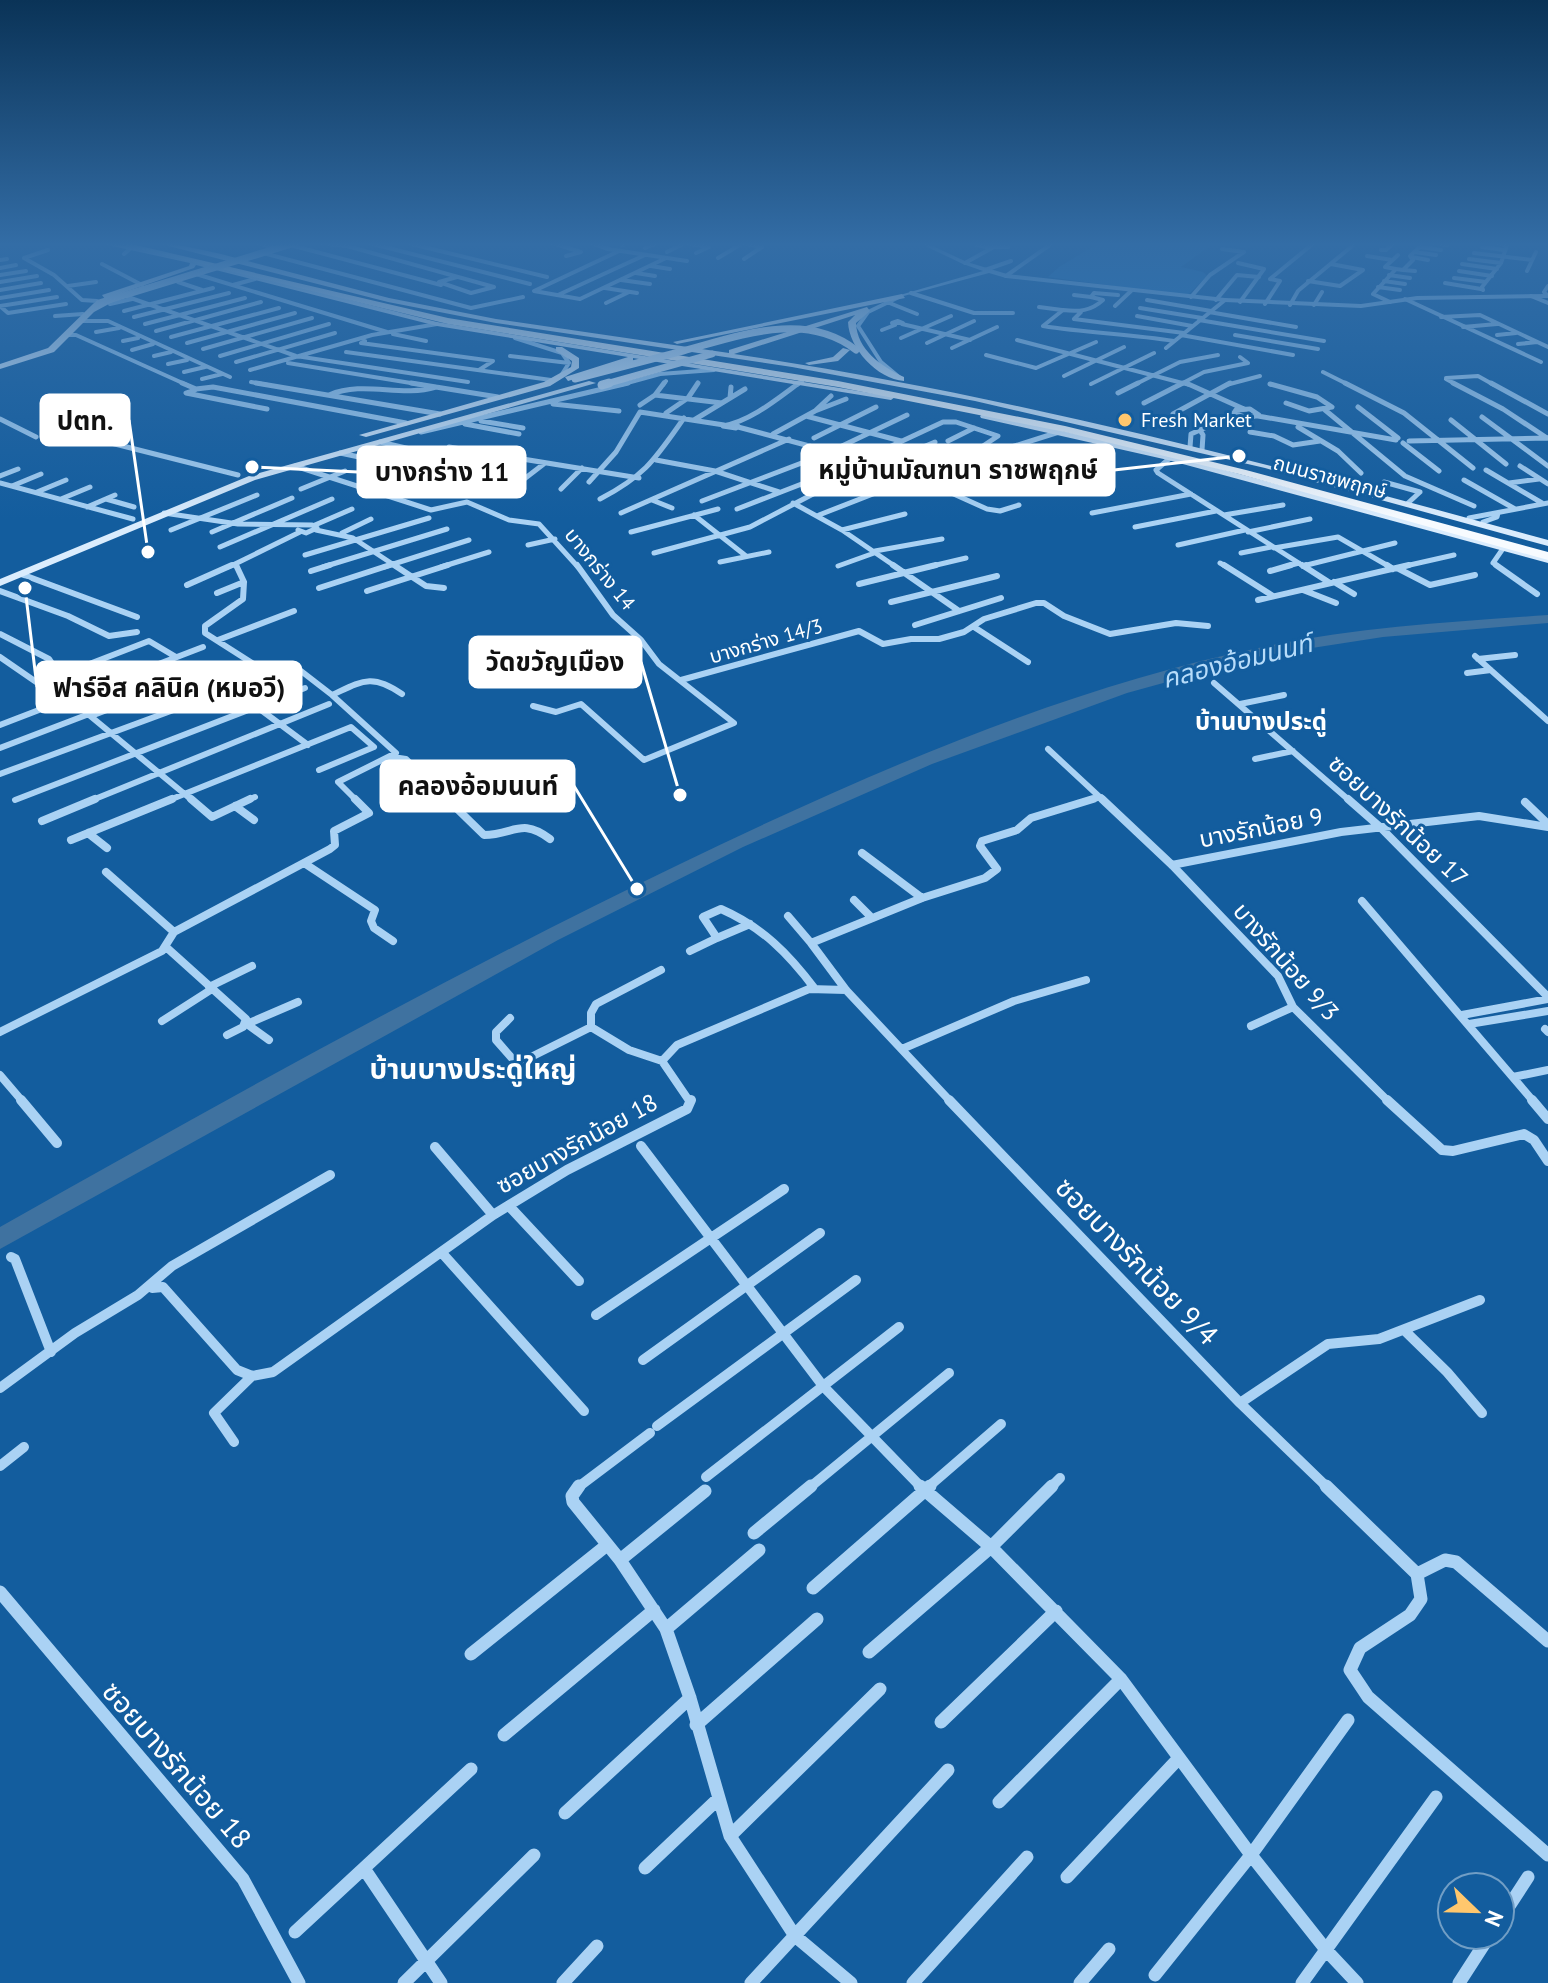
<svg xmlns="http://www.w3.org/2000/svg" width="1548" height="1983" font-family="'PT Sans','Noto Sans Thai',sans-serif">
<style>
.green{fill:#2276bb}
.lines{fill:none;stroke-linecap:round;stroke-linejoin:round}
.river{fill:#3f72a0;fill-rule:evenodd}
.minor-far5{stroke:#aad2f4;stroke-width:4}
.minor-far4{stroke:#aad2f4;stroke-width:5}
.minor-far3{stroke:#aad2f4;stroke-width:6}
.minor-far2{stroke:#aad2f4;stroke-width:8}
.minor-far1{stroke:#aad2f4;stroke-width:10}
.minor{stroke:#aad2f4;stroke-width:13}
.tertiary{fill:#aad2f4;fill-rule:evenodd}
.secondary{fill:#daecfd;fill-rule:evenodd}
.primary{fill:#f7fbff;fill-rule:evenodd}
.secondary-bridge-far1{stroke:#daecfd;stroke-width:7}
.secondary-bridge{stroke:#daecfd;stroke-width:9}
.poi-dot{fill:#ffc76d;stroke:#135d9e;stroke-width:3}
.labels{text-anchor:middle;stroke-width:6;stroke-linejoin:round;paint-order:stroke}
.far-poi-label{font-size:20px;fill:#fff;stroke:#135d9e;text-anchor:start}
.far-street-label{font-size:20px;fill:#fff;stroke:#135d9e}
.far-quarter-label{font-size:24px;font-weight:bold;fill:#fff;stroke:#135d9e}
.street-label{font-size:24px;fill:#fff;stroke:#135d9e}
.water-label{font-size:26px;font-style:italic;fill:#b7dcfa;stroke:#135d9e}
.quarter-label{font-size:28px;font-weight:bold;fill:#fff;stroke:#135d9e}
.near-street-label{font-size:28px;fill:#fff;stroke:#135d9e}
.leader{fill:none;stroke:#fff;stroke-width:3}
.callout-dot{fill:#fff;stroke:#135d9e;stroke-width:3}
.callout{fill:#fff;stroke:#fff;stroke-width:3}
.callout-label{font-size:26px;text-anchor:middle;font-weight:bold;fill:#111}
</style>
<rect width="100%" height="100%" fill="#135d9e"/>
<path class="green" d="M1097,242H1257L1248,248L1214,243L1181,267L1203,272L1207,276L1187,296L1048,277L1059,267L1099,243Z"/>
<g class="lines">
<path class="river" d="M1548,615V623L1383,637L1261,656L1127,693L932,764L743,847L558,940L0,1249V1227C223,1101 447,976 678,865C862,776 1062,688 1263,647C1357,627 1453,622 1548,615Z"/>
<path class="minor-far5" d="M254,242L272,247
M311,242L347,246L494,287L471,293L439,282L457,277
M365,242L530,284
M403,242L547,277
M549,242L581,252L566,256
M589,242L608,249L687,261
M678,242L709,247L696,253
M773,242L778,243
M1429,242L1447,245
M743,243L762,247L744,259
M622,245L630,242
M294,246L441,285
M992,247H1008
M1420,247L1441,250
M1482,247L1504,250
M645,248L660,242
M48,250L24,258L54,275L82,300L97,301
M1381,250H1386L1395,242
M619,251L534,291L580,299L666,258
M667,252L685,243
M1414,252L1436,255
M1474,253L1532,260
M124,254L131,248
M267,254L471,308L523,297
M1367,256L1392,260
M1412,257L1428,260
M718,258L743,243L739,242
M1469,259L1501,263
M0,260L7,259
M965,263L992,248L977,245L982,242
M1238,263L1264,269L1240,302
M102,264L142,285
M1462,264L1497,269
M651,266L670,269
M0,268L16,265
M1396,269L1385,267L1398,255
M985,270L1011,261
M1403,270L1415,271
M1459,271L1492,276
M1527,271L1536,252
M636,273L655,276
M196,274L387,332
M0,275L26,271
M1389,275L1410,278
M1006,276L1054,242
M1454,278L1486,282
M621,280L650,284
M1308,281L1340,286L1363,270L1331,264
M1384,281L1405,284
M0,282L37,276
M178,282L202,290
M1445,283L1481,289
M233,285L255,279
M68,286L96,282
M1548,286L1544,292L1548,296
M1378,287L1400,290
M605,288L637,293
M0,290L41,283
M1299,290L1357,242
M1483,290L1482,287L1501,263L1507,245L1489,242
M911,293L974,313H1013
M1094,293L1118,295
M558,295L645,255
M1074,295L1091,297
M1531,296L1548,303
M128,297L296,356L468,382
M1191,297L1210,275L1244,252L1222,249
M0,298L49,290
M897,298L868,312L858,326L881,362L899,377
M1405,299L1541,362
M1147,300L1211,311
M1216,300L1237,275L1259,277
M887,302L917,314
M1390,302L1373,294L1396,269L1403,270L1413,260L1410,256L1425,242
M606,303L629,292
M110,304L132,299
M1265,304L1280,281L1270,279L1315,242
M1290,305L1298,291
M1314,305L1322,292
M0,306L8,313L66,304
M0,306L57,297
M1115,306L1131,291
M1039,307L1062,310
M1140,308L1202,318
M124,311L213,288
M1081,312L1074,319L1184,333
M1209,312L1296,327
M55,316L83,314
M1137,316L1192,326
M134,317L229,293
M1441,317L1480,315L1548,347
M1199,320L1324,341
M80,321H108L230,377
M898,321L903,323H892Z
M145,324L245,298
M902,324L970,340
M1043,326C1087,333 1130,334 1174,341
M1043,326L1063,310C1079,312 1091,311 1103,300L1091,297L1094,293
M1463,327L1497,324
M882,330L895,325
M156,331L261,302
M96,332L119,328
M393,334L426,341
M67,335H76L187,385
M1181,335L1293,355
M1235,335L1318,349
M1497,335L1516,333
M171,337L279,308
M515,338L562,353L569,363L562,374
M901,338L951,316
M1017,340L1190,385
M123,341L138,338
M365,341L361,343L493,361L479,370
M187,343L295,313
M927,343L974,321
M1518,344L1537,342
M952,348L997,327
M1166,348L1225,300
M203,349L312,318
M132,350L153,344
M346,352L551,380
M986,355L1036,368L1096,342
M154,356L171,352
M220,356L329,324
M510,356L569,363
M236,362L335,333
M288,363L423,385
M168,364L187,360
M250,370L372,335L437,324
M184,372L205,367
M1323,372L1349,385
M1064,376L1124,347
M1446,378L1478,376L1494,385
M202,379L222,374
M1446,379L1457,385
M251,382L268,385
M1091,384L1154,353
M1270,384L1273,385
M620,385L660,374L714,370
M663,385L666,381
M797,385L802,381
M1134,385L1180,362L1218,355
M1179,385L1204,372L1248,363L1240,357
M1226,385L1260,376"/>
<path class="minor-far4" d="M182,383L196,389L213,387L406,423
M256,383L440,414
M411,383L498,397
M1186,383L1244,409
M1345,383L1404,413L1473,468
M1453,383L1503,409L1547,438
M1491,383L1548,414
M1270,384L1317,397L1332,407L1309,411L1286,403
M195,390L186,393L267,409
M1118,393L1138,383
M329,395C365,380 400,398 436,387
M655,395L722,403
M730,398L731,387
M1144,403L1183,383
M553,404L619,411
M640,405L655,395L664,383
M1358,407L1398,438
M1250,409L1259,415L1247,418L1234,413L1236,410Z
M816,410L831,396
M1325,410L1405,476L1474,506
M666,413L688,398L698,383
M1173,414L1230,383
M806,416L901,441
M1258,416L1396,440
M1482,417L1548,466
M0,419L36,437
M694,420L745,389
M1451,420L1506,464
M481,421L523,428
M465,424L519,434
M735,424L738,426L736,428L723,426C751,421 777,399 799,383
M1298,427L1338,451L1361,473
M1200,430L1203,435L1202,450
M421,432L628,383
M1250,432L1274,436L1293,445L1320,441
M773,434L815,411L846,399
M814,438L876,407
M948,441L974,428
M1409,441L1548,438
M380,442L466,462
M111,443L238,475
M1403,443L1439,471
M1023,445L1053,458
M842,446L907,415
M449,447L639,478
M1190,447L1191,434L1236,414
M340,453L383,462
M870,456L943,422H956L998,436L980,448
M1170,458L1156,470L1158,473L1305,567
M656,460L715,471L779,492
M887,464L987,509L1000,511L1019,505
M295,466L431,510L467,502L509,520L539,524L578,567
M416,466L432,475
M1520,466L1548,484
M1486,470L1542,503
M487,471L514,457
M0,476L18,469
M1464,480L1515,509
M589,482L616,452L640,412L724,425
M1384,482L1420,492L1407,504
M0,483L133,519
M519,483L545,463
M1509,483L1539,479
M12,486L41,474
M365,486L422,464
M301,489L345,471
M561,489L582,468
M947,491L997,474
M37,492L66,480
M61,499L90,487
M106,499L134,507
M600,499C646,475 655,459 684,418
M652,500L672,508
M702,501L833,451
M793,503L842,530L896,567
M87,507L115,495
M737,509L848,466L858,459L738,427
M164,513L238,524L312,525L317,528L306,533L298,530
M621,513L789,439
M1092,513L1191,494
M694,515L746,556
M819,515L919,476L1059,432
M1224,515L1283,505
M1469,518L1548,503
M1483,522L1497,517L1498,513
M315,525L352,509
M1135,527L1216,511
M171,530L257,495
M316,530L353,538L397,567
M842,530L905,514
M212,532L292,498
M631,532L718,509
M1248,532L1310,519
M342,533L371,519
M528,545L555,539
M1178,545L1245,530
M220,547L332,499
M1274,548L1338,537L1390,567
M875,551L942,539
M654,553L750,527L815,493L935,442
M1241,553L1271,547
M305,555L429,518
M720,562L769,552
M1220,563L1227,567
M838,566L877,552
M1303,566L1395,543
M228,567L235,564
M237,567L235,564L300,532
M323,567L447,529
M384,567L469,540
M441,567L489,552
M928,567L966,558
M1284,567L1299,563
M1401,567L1454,555
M1499,567L1493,563L1502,550"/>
<path class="minor-far3" d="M236,565L244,582L243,599L205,626V633L263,670
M394,565L426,586L444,588
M893,565L959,611
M1224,565L1273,596
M1302,565L1330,583
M1387,565L1393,569
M1496,565L1537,594
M1303,566L1306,565
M1397,568L1430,585L1475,575
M311,571L330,565
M1270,571L1291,565
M21,574L137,617
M1334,582L1354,594
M859,584L936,565
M187,585L232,565
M319,588L390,565
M1303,590L1336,603
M0,591L68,616L109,636L137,632
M367,591L448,565
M217,593L244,582
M1258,600L1409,565
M891,602L997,576
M915,625L1001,598
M974,627L1028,662
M0,634L49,659L53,665L48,681L193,801
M218,640L294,611
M1475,656L1548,721
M0,657L42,686
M1478,659L1515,655
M301,671L332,695C362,681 372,673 402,694
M1467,673L1491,670
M48,680L149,641L176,657
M681,680L859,631L883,644L911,639H939L964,632L984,619L1036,603H1044L1064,616L1110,634L1176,623L1208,626
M1214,683L1350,801
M332,695L396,753L338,782L357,801
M1240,704L1284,695
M533,706L556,712L581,704L644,760L734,723L659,664L641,640L613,615L577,565
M257,707L308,745
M91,716L228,664
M0,725L203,647
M0,748L89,714
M1048,749L1104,801
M393,757L406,759L450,801
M1255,759L1293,751
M0,774L252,681
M15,800L305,688
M90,801L329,704
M167,801L351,727L374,747L319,770
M246,801L255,797
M1086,801L1101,797"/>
<path class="minor-far2" d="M191,799L212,817L250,799
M447,799L484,835C514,835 521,817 550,839
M1102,799L1172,865L1278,976L1293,1007L1389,1102
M1348,799L1380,827L1548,997
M1525,802L1548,824
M235,806L254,820
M42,821L95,799
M88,833L107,848
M71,840L172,799
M862,853L922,898
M304,863L375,910L371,921L374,928L393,941
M1172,865L1341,832L1479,816L1548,827
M106,872L174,932
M854,900L872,918
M1362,901L1534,1102
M788,916L811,943
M717,938L750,924
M166,947L246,1019L243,1027L227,1035
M690,951L717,938L703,917L721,909C762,927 788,953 815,989
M209,987L252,966
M1462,1015L1548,999
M510,1018L496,1032V1040L517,1064L591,1027L629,1050L662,1061
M162,1021L212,989
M1469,1024L1548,1011
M1251,1026L1293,1007
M591,1027V1013L596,1004L661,970
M1545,1029L1548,1032
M0,1032L162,951L174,932L330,849L335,845L334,831L369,813L355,799
M269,1040L247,1024L298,1002
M902,1049L1014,1001L1086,980
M0,1075L23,1102
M1513,1077L1548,1070
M690,1102L662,1061L677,1045L809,989L846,990
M951,1102L846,990L811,943L922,898L985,878L997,869L980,846L982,841L1017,830L1031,818L1093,799"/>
<path class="minor-far1" d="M21,1100L57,1143
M949,1100L1240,1403L1328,1488
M1387,1100L1442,1150L1453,1151L1524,1134L1534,1140L1548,1161
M1532,1100L1548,1119
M641,1146L823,1386L922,1488
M435,1147L493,1215
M509,1206L579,1281
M442,1253L584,1411
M11,1257L15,1259L51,1352
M152,1288L163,1287L237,1370L252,1376L273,1372L493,1215L567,1170L687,1109L691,1100
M596,1315L784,1189
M1404,1330L1447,1372L1482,1413
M643,1360L820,1233
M0,1388L75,1333L138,1295L172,1266L330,1175
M1240,1403L1328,1344L1379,1339L1480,1300
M657,1426L856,1280
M234,1442L214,1413L252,1376
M0,1466L24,1447
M706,1477L899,1327
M577,1488L650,1433
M809,1488L949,1373
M927,1488L1001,1424
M1050,1488L1060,1478"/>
<path class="minor" d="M579,1486L572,1496L573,1502L620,1560L666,1629L690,1698L730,1836L795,1936L851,1983
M920,1486L991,1547L1121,1679L1251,1855L1327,1951L1357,1983
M1326,1486L1417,1574L1421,1599L1410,1615L1360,1648L1350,1670L1368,1697L1548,1855
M754,1533L811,1486
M620,1560L705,1491
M1417,1574L1445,1560L1456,1562L1548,1641
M813,1588L930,1486
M0,1592L243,1879L299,1983
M666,1629L759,1550
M869,1652L991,1547L1052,1486
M471,1654L607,1545
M941,1722L1056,1611
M696,1725L817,1619
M504,1735L654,1610
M999,1802L1121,1679
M565,1813L690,1698
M730,1836L880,1689
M645,1868L718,1799
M365,1870L441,1983
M1067,1877L1179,1758
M1500,1920L1528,1877
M295,1932L471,1769
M1155,1975L1251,1855L1348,1720
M404,1983L534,1855
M563,1983L597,1946
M751,1983L948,1770
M913,1983L1027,1857
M1080,1983L1109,1949
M1302,1983L1436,1797
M1459,1983L1490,1935"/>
<path class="tertiary" d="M917,242H924L967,262L1007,274L1225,298L1361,304L1417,296L1548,294V298L1417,300L1361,308L1225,302L1006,278L989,273L900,297V295L983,271L963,264Z"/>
<path class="secondary" d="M94,242H106L178,256L437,322L895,397L891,400L633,358V361L568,381L565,377L628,357L437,326L196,265L194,268L105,299L102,295L189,266L190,263Z
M153,242H165L221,254L389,298L496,319L729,353V350L867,307L870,311L856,323C857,350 881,366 904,377V381C877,379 849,348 848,322L855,315L734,354C1010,395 1279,466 1548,540V546L1265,468L975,401L792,367L496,323L388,302Z
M902,294L905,298L677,344L673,342Z
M113,296L120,298L94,312L54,352L0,369V364L48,348L94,303Z
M556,347H562L579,358V368L550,386L366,437L359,435L544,382L571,367L572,361L556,351Z
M843,348L850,350L838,361L809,365L805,363L833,357Z
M589,381L596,383L255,480L0,586V579L249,476Z
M984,413L1173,456L1548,557V563L1168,460L981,418L980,416Z"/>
<path class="primary" d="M110,242H123L448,318L838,381L1065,426L1246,470L1548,552V560L1239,474L1065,432L838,387L448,324Z"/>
<path class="secondary-bridge-far1" d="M99,303L298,242
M575,379C611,370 647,360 683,351C739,336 805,310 856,350
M602,385L712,354"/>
<path class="secondary-bridge" d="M602,385L609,383"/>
</g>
<linearGradient id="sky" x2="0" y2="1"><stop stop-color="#0a3357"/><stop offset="0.47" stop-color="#336da6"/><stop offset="1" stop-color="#336da6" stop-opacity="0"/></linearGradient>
<rect width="1548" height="520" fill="url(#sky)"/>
<circle class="poi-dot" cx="1125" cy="420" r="8"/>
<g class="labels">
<g class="far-poi-label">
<text x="1141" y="427">Fresh Market</text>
</g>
<g class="far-street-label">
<text transform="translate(1330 477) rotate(15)" y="7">ถนนราชพฤกษ์</text>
<text transform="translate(600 569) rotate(51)" y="7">บางกร่าง 14</text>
<text transform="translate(766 641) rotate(-16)" y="7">บางกร่าง 14/3</text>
</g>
<g class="far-quarter-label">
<text x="1261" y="730">บ้านบางประดู่</text>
</g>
<g class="street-label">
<text transform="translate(1398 821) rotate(43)" y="8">ซอยบางรักน้อย 17</text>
<text transform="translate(1261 828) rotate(-11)" y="8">บางรักน้อย 9</text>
<text transform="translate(1286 962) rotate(49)" y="8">บางรักน้อย 9/3</text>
<text transform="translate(577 1144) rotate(-29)" y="8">ซอยบางรักน้อย 18</text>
</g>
<g class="water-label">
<text transform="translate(1237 661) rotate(-14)" y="9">คลองอ้อมนนท์</text>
</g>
<g class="quarter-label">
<text x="473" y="1079">บ้านบางประดู่ใหญ่</text>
</g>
<g class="near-street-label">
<text transform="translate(1137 1261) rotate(46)" y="10">ซอยบางรักน้อย 9/4</text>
<text transform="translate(177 1765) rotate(49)" y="10">ซอยบางรักน้อย 18</text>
</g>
</g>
<path class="leader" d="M148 552L129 420M1239 456L1114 470M252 467L358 472M680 795L641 662M25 588L37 687M637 889L574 786"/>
<g class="callout-dot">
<circle cx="148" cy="552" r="8"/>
<circle cx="1239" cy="456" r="8"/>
<circle cx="252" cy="467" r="8"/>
<circle cx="680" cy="795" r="8"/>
<circle cx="25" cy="588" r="8"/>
<circle cx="637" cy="889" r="8"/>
</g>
<g class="callout">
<rect x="41" y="395" width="88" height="50" rx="8"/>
<rect x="802" y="445" width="312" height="50" rx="8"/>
<rect x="358" y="447" width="167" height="50" rx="8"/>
<rect x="470" y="637" width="171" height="50" rx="8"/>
<rect x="37" y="662" width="264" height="50" rx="8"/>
<rect x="381" y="761" width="193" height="50" rx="8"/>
</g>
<g class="callout-label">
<text x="85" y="430">ปตท.</text>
<text x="958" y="479">หมู่บ้านมัณฑนา ราชพฤกษ์</text>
<text x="442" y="481">บางกร่าง 11</text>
<text x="555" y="671">วัดขวัญเมือง</text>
<text x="169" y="697">ฟาร์อีส คลินิค (หมอวี)</text>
<text x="478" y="795">คลองอ้อมนนท์</text>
</g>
<g transform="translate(1476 1911) rotate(113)"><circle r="38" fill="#135d9e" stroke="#719ec5" stroke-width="2"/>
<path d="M0-6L14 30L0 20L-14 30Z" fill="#ffc76d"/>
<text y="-12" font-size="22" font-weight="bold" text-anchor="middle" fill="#ffffff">N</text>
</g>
</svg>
